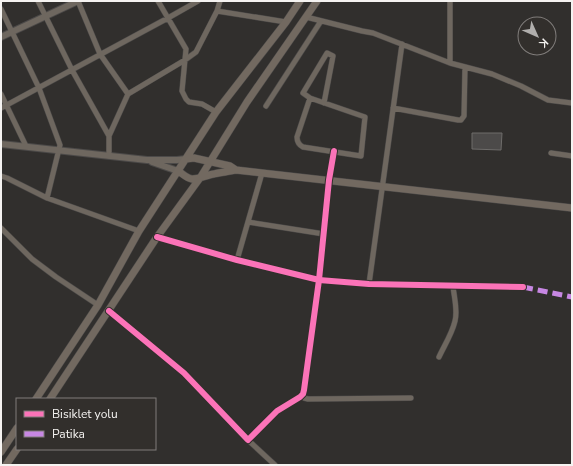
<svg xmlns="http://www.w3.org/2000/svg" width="573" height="466" font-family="'Nunito Sans',sans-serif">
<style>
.building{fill:#4c4a49;stroke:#6e6c6a}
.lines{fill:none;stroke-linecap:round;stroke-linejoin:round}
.minor-casing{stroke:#4c4a49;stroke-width:6}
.tertiary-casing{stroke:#4c4a49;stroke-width:8}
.secondary-casing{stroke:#4c4a49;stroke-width:8}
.minor{stroke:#6e675f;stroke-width:5}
.tertiary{stroke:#6e675f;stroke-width:6}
.secondary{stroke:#726960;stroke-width:7}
.quiet{stroke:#c787e3;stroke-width:5;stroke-dasharray:10 5;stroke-linecap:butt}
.cycleway-casing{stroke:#322f2c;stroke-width:8}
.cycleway{stroke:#fb73b8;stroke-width:6}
</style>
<rect width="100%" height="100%" fill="#312f2d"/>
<path class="building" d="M472,133H502L501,150L472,149Z"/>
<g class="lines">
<defs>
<path id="minor" d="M38,1L72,70L109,136
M78,1L100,54L128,94
M158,1L186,49L182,91L186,99L189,102L202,104L216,112
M1,9L39,88L60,145L47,198
M217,11L286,22
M306,17L362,31L373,33L450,63L492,74L521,86L548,100L572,103
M450,63V1
M1,94L26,146
M310,98L297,137C297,142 299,145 303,147L361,156L365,117L310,98L303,93L327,53L333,56L324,103
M266,106L321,21
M1,108L168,18L198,1
M393,108L458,120H461L464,116L465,67
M551,153L572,156
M109,156V136L128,94L185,60L196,52L217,11L220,1
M1,176L7,178L47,198L139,231
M248,222L324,234
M1,228L32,259L56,277L98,305
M157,237L237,260L319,280L369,284L523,287
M237,260L262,173
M369,284L402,44
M109,311L184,373L248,440L277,411L300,397L303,394L304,390L319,280L329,180L334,151
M439,357C444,346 452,334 455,321C458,310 454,297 453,286
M301,396L304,398L308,399L411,398
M248,440L275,465"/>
<path id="tertiary" d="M1,37L78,1
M1,144L147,160H177L186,159
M152,162L178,171"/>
<path id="secondary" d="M186,159L194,158L230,166L236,170L262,173L572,208
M178,171C182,173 186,178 192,179C199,179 207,175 214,174C221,172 229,172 236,170
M36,399L98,305L139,231L216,112L286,22L300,1
M50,399L157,237L200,178L247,102L317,1
M1,452L17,428
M6,465L17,449"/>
</defs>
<use href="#minor" class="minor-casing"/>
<use href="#tertiary" class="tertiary-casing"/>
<use href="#secondary" class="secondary-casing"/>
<use href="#minor" class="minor"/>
<use href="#tertiary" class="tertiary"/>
<use href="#secondary" class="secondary"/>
<path class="quiet" d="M523,287L572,297"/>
<defs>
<path id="cycleway" d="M157,237L237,260L319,280L369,284L523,287
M109,311L184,373L248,440L277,411L300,397L303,394L304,390L319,280L329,180L334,151"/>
</defs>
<use href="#cycleway" class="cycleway-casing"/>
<use href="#cycleway" class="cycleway"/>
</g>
<rect width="573" height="466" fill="none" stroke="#f5f3f1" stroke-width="4"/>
<rect x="16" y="398" width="140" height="52" fill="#322f2c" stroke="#807d7b"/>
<rect x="24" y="411" width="20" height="6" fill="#fb73b8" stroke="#807d7b"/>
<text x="52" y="418" font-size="12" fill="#f5f3f1">Bisiklet yolu</text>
<rect x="24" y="431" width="20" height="6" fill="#c787e3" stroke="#807d7b"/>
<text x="52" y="438" font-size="12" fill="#f5f3f1">Patika</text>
<g transform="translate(537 36) rotate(135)"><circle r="19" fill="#322f2c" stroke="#807d7b"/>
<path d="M0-3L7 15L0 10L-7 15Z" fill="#b0aeac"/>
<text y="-6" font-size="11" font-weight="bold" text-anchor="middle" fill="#f5f3f1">K</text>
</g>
</svg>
